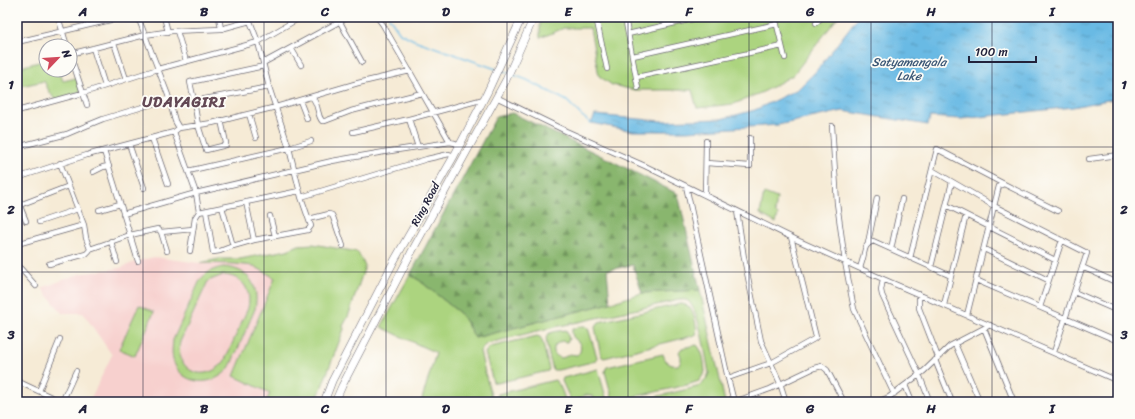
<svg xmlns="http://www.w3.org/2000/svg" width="1135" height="419" font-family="Sriracha,sans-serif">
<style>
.built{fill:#f7d0ce}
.grass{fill:#acd47f;stroke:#677b5d;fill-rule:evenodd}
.forest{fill:url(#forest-firs);stroke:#566c54}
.water{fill:url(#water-ripples);stroke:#466e90}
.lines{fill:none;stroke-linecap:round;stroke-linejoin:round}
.stream{stroke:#69bae4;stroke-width:1.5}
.street-casing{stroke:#6c6871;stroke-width:6}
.primary-casing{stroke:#6c6871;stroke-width:8}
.street{stroke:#fff;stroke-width:4.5}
.primary{stroke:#fff;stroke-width:7}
.grid{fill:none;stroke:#22223b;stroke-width:1;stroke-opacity:0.55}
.labels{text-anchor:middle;stroke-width:3.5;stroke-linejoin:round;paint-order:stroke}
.street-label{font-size:11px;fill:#22223b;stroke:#fdfcf7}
.water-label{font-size:12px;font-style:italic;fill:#3b5776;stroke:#fdfcf7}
.district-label{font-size:15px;font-weight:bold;letter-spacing:1px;fill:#634854;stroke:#fdfcf7}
.neatline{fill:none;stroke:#22223b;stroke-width:1.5}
.grid-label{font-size:13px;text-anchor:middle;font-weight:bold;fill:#22223b}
</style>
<defs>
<pattern id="forest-firs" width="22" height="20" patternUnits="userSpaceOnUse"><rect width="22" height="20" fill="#89b66e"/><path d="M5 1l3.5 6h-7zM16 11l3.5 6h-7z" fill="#70945c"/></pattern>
<pattern id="water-ripples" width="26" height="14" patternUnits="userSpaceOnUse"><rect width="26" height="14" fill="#69bae4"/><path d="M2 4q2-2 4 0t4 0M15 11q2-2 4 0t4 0" fill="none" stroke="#5697ba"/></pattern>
</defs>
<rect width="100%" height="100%" fill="#fdfcf7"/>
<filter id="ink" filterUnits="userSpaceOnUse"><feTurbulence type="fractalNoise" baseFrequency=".025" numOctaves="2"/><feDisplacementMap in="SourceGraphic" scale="8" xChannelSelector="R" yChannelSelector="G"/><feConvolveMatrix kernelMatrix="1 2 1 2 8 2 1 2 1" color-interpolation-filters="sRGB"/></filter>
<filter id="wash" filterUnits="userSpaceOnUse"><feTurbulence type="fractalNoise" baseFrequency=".012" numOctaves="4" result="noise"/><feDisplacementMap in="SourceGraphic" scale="16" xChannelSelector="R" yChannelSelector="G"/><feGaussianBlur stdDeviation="0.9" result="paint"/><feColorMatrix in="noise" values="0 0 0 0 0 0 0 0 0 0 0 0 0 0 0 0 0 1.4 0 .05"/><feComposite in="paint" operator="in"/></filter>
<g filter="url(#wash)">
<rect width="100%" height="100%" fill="#f6ebd6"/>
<path class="built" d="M313,244L358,252L365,266L348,317L343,326L344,329L315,402H89L112,355L83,313H62L42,288L79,274L120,268L138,261L154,257L200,263L219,259H240L287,250L299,245Z"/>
<path class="grass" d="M543,17H838L793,75L765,91L734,104L697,108L692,90H634L612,85L599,76L590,28H564L540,38V22Z
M46,60V70H59L63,81L76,78L81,92L55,100L49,91L44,81L17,87V68Z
M764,193L777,198L775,212L778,215L776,223L760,214Z
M313,244L358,252L365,266L348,317L343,326L344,329L316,402H266L270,393L234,376L275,278L254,266L235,264L200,263L219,259H240L287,250L299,245Z
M223,267C248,268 260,285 255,309C249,323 243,337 237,351C234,356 232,364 229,368C216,385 188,387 176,367C171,359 172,350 173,340L200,280C207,272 213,269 223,267ZM223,275C242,276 252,289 248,308L224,362C205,384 175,372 180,342L208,281Z
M410,275L419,280L461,314L475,338L610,303L642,293L700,290L725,402H646V399L697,387L706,380L709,373C706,358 699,309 688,301C685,299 682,300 679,300L537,331L486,344L480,351L485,373L493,402H421L436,353L381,327Z
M680,304C683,304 687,305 689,307C694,312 698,329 696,335L604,358L601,356L595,327L599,322Z
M139,305L154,312L135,356L119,349Z
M582,326H586L588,328L597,357L596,361L558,370H553C551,364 544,339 547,335C551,331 561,331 566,330L569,339L567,342L561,341L555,345C552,352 555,356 561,358L565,357L569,354L577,355L580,352C584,338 570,343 572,329Z
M537,336L540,337L542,340L549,369L548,371L497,383L493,382L485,353L487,350L490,347Z
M697,345C704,353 704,362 705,372L699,381L687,385L619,400H615L612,397L605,372L606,368L607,367L663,354C664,357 665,360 667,362C672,367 682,367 681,358C681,356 680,354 679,352L682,348Z
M598,369L607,401L606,402H596C591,390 583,396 576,401H571L562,381L563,378Z
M555,380C561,385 563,394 566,402H498L497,398L498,394Z"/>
<path class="forest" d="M512,113L612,161L678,194L700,290L642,293L633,265L607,270L610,303L475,338L461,314L419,280L410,275L496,117Z"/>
<path class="water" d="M858,17H1118V98L1073,107L961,119L930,117L928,125L843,111L778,125L687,131H633L591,123L595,115L661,121L721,119L755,110L798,89L817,70Z"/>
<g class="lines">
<path class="stream" d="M389,17L400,33L414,40L496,69
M500,70L508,73
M511,74L527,80L567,101L582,116L591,123"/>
</g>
</g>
<g filter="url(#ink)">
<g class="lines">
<defs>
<path id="street" d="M58,17L67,46
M138,17L168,95L175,121L179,128
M164,17L168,32
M219,17L221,29
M377,17L383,25L409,70L450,142
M596,17L607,69
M625,17L638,88
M775,17L785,58
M340,22L362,62
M816,23L822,17
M177,31L186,61
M628,34L697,18
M17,42L123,17
M114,43L126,79
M93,48L105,86
M291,48L301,65
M70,54L87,105
M633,56L777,24
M263,63L348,17
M637,77L782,46
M312,97C320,107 316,113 322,121H325L351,111L422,93
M496,97L566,131L645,166L799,241L883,279L1118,381
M194,101L190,82L264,66
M300,101L307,119
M17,111L83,93L158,69L258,42L250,21L221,29L172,31L145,35L70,54
M249,114L256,138
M409,119L418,147
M221,120L226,143V145L206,150L198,125L194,101L269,87
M832,126L837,203L845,262L854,309L894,394
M174,132L179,128L212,123L276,107L358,83L410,71
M353,132L409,119L484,99
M152,138L168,184
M129,144L144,188
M17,147L67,134L81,128L103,119L169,99
M104,151L138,261
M1089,159L1118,155
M60,163L84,225L86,238L90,249L130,235L158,229L161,232L167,251
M706,163L750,166V138
M932,170L994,206L1087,253L1054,352
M188,171L289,148L311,141
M93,172L103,167L109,166
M17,178L87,155L174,132L196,193L332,161L384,152L450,142L455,143L459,146
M686,186L727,374L734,402
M705,195L706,141
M301,197L289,148L269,87L258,42L301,17
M17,199L26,221
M246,202L254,240
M946,205L1055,260
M17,206L69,186
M222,207L233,246
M99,210L120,204
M206,211L213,252L220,251L233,246L254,240L308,230L311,226L301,197L427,159L449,154L454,156
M737,211L744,258L761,341L780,383L786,402
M123,214L196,193L199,212
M270,216L275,236
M309,219L329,214L332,215L333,217L343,246
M39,222L78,209
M161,232L193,229
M111,241L117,262
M868,243L877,198
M17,244L84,225
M891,249L902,199
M984,249L1048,280
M190,251L195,218L199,212L299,191
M910,258L937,149L1004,184
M49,264L86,254L89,251L90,249
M17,266L21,269L36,286
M931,267L952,182
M1082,267L1118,283
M860,268C861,265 862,262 863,258C865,250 864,245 873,241L951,276
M883,279L881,290L882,295L919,374L930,402
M976,280L1118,341
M1074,292L1118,311
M919,294V308L938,357
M944,305L966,215
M1040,307L1062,240
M967,315L999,186L1004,184L1058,211
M984,328L1014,402
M955,344L980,402
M935,360L952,402
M728,378L771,363L814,339L816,337L791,237
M19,382L62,402
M905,385L912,402
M39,391L60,339
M62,402L76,371
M734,402L770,389L814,368L822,366L827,370L844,402
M878,402L889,397
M891,402L889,397L924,371L950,346L990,325"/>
<path id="primary" d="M324,402L332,381L394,261L454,156L487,93L522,17
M335,402L342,386L411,253L506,80L534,17"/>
</defs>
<use href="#street" class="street-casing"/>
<use href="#primary" class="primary-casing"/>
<use href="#street" class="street"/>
<use href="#primary" class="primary"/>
</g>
</g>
<path class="grid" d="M143,17V402M264,17V402M386,17V402M507,17V402M628,17V402M749,17V402M871,17V402M992,17V402M17,147H1118M17,272H1118"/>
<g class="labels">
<g class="street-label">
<text transform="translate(425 204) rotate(-62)" y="4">Ring Road</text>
</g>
<g class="water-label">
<text x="909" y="66">Satyamangala<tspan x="909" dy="14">Lake</tspan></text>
</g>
<g class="district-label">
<text x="184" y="107">UDAYAGIRI</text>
</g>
</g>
<rect width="1135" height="419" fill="none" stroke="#fdfcf7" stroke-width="44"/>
<g transform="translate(58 58) rotate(65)"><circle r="19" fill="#fdfcf7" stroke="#a5a5ac"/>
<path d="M0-3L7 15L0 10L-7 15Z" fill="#d1495b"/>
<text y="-6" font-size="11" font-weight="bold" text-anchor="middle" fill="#22223b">N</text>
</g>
<path d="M969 56v6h67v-6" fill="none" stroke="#22223b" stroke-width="2"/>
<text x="975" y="56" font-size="12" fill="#22223b" stroke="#fdfcf7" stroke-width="3" paint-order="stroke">100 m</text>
<rect x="22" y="22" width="1091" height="375" class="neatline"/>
<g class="grid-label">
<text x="83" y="16">A</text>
<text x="204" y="16">B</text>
<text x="325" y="16">C</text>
<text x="446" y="16">D</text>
<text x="568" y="16">E</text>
<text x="689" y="16">F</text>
<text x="810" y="16">G</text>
<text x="931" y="16">H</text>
<text x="1052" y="16">I</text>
<text x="11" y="89">1</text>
<text x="1124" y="89">1</text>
<text x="11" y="214">2</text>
<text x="1124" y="214">2</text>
<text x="11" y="339">3</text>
<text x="1124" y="339">3</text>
<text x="83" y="413">A</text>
<text x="204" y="413">B</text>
<text x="325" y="413">C</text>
<text x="446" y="413">D</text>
<text x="568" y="413">E</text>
<text x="689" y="413">F</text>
<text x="810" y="413">G</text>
<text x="931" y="413">H</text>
<text x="1052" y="413">I</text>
</g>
</svg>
